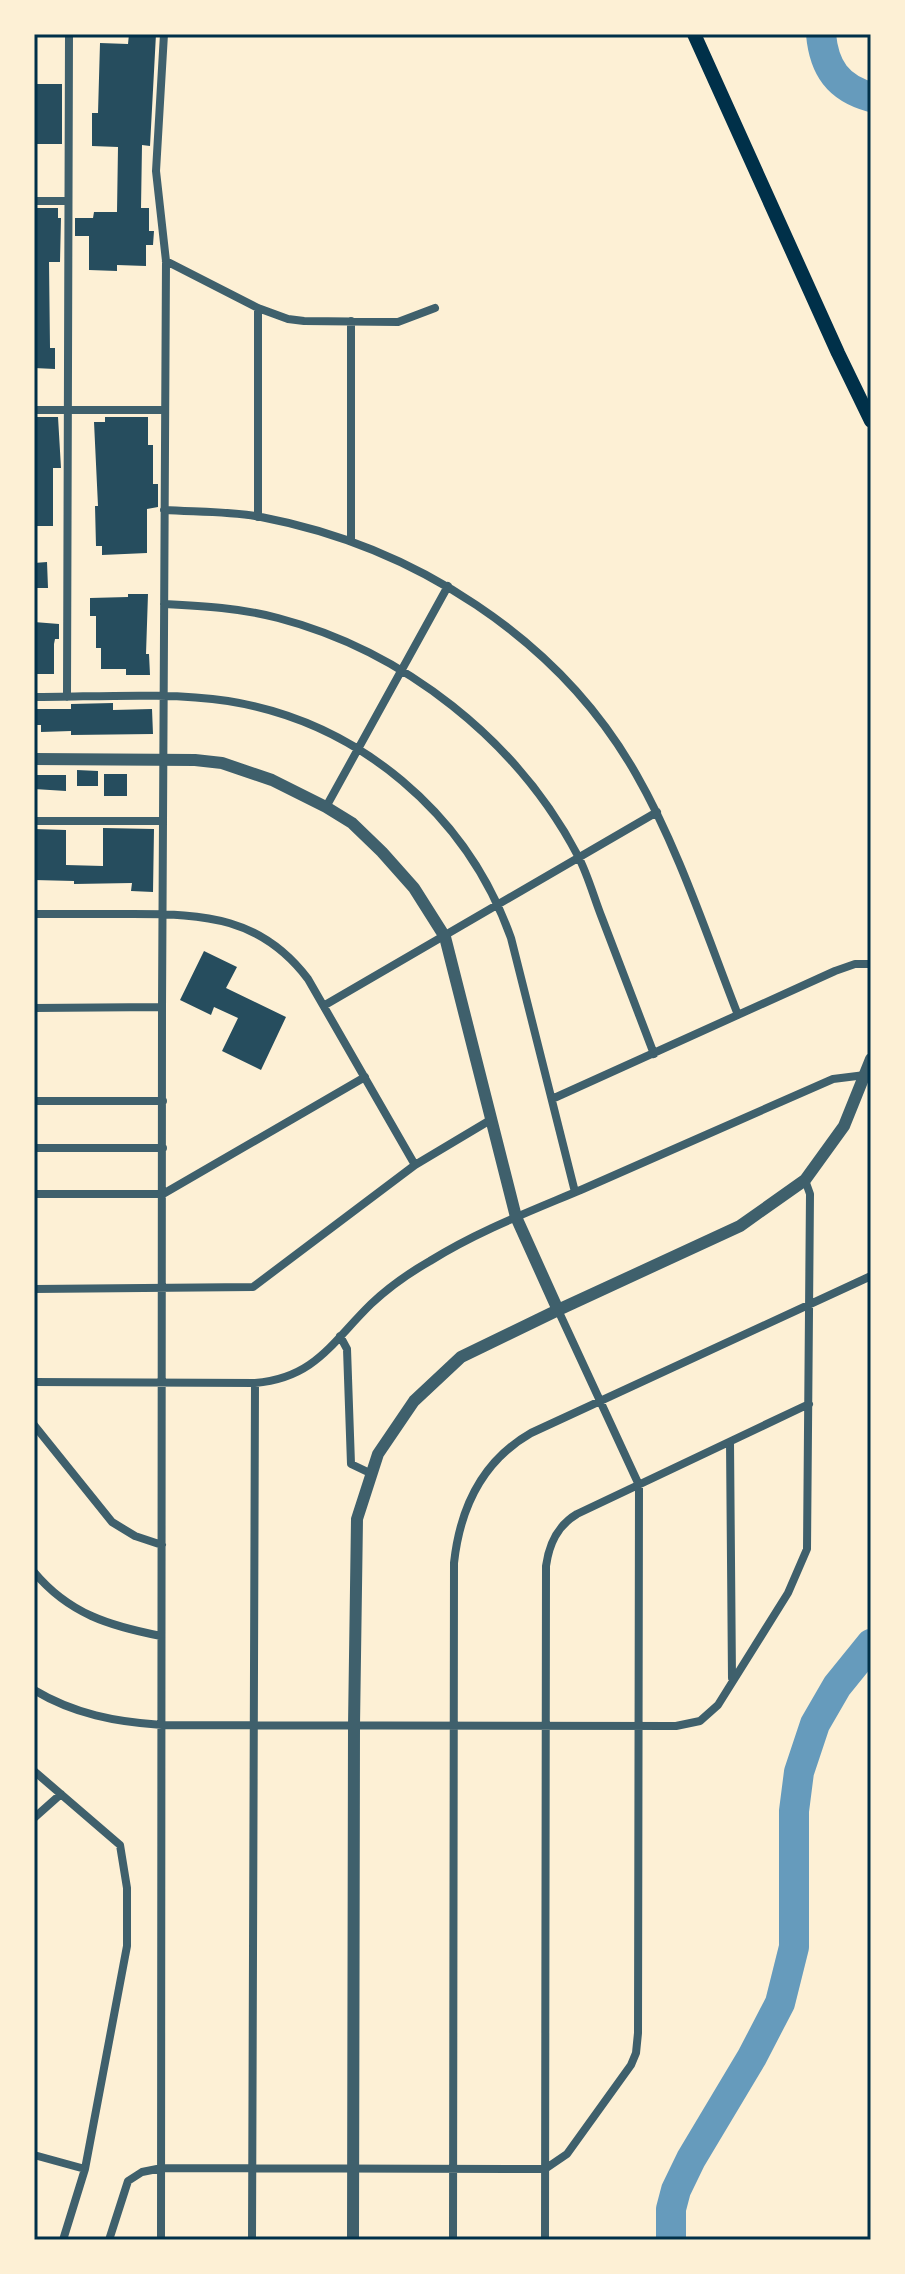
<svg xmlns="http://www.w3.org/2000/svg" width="905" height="2274" font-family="Inter,sans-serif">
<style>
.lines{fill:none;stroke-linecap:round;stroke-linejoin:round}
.river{stroke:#669bbc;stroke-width:30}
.building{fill:#264d5e}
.minor{stroke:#3f606c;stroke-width:8}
.tertiary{stroke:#3f606c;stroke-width:12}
.secondary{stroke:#003049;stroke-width:14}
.neatline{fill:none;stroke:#003049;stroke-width:3}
</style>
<rect width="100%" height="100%" fill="#fdf0d5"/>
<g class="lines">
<path class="river" d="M821,34C824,68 838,88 871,97
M671,2240V2209L676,2190L691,2159L752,2057L780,2003L794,1947V1811L799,1772L815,1724L837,1686L871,1644"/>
</g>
<path class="building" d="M129,34H156L150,146L142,145L141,208H149V231H154L153,245H146V266L117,265V271L89,270V236H75V218H93L94,212H117L118,147L92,146V113H98L100,43L128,44Z
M34,84H62V144H34Z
M37,208H58V218H61L60,262H49L50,348H55V369L34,368V210Z
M34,417H58L61,468H53V526H34V504H37Z
M105,417H148V445H153V484H158V507L147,509V553L102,555V546H96L95,506H98L94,422H105Z
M47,562L48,588H34V563Z
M128,594H148L146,654H149L150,675H126V669H101V648H96V616H90V598L128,597Z
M34,622L59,624V639H55L54,644V674H34Z
M113,703V710L152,709L153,734L71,735V731L41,732V725H34V709H71V704Z
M77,770L98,771V786H77Z
M104,774H127V796H104Z
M34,775H66V791L34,789Z
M103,828L154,829L153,892L131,891L132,883L74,884V881L34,880V829L66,830V865L103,866Z
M204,951L237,967L226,988L286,1017L261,1070L222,1051L238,1018L214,1007L211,1015L180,1000Z"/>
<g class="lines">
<path class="minor" d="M34,201H68
M166,261L258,308L288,319L304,321L398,322L435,308
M258,308V517
M351,321V541
M34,410H164
M164,510C196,512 230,511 261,517C413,546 558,637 636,774C678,847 707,936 738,1015
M164,604C203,606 241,608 278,618C404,651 517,740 578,856C588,875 594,898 602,918C619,963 636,1008 654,1054
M34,697C95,697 168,692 228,701C359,722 467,814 511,938L575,1192
M67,697L69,34
M326,807L448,586
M34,821H163
M34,914C67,914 100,914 133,914C205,914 261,917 308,979L415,1165
M325,1005L657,812
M34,1008L162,1007
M552,1099L835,971L855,964H871
M34,1101H163
M34,1148H163
M34,1194H163L365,1077
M34,1289L253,1287L415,1165L492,1119
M340,1336L347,1349L351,1464L372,1474
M34,1382L255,1383C315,1378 332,1342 371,1304C388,1288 409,1273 430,1261C478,1231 531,1211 583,1189C666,1152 750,1116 833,1079L865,1075
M34,1425L112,1522L135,1536L162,1545
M730,1442L732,1678
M34,1572C69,1614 110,1626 161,1636
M34,1690C74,1714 116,1722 162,1725L676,1726L700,1721L718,1705L788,1593L807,1549L810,1194L805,1180
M34,1771L120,1845L127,1888V1946L85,2169L63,2240
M34,1818L61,1794
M34,2155L85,2169
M109,2240L128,2181L142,2172L162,2168L545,2169L567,2154L631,2065L636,2053L638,2033L639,1485L558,1310
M161,2240L162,1007L166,261L156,171L164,34
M252,2240L255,1383
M453,2240L454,1563C460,1508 482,1461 531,1433L871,1276
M545,2240L546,1566C549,1544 557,1526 577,1514L809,1404"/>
<path class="tertiary" d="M34,759L195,760L222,763L272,780L326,807L352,823L382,852L414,888L445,937L516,1217L558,1310
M353,2240L354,1726L357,1519L378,1454L414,1401L461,1357L558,1310L740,1226L805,1180L844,1126L871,1059"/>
<path class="secondary" d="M694,34L838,353L871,421"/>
</g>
<rect width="905" height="2274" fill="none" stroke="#fdf0d5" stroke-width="72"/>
<rect x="36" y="36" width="833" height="2202" class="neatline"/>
</svg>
